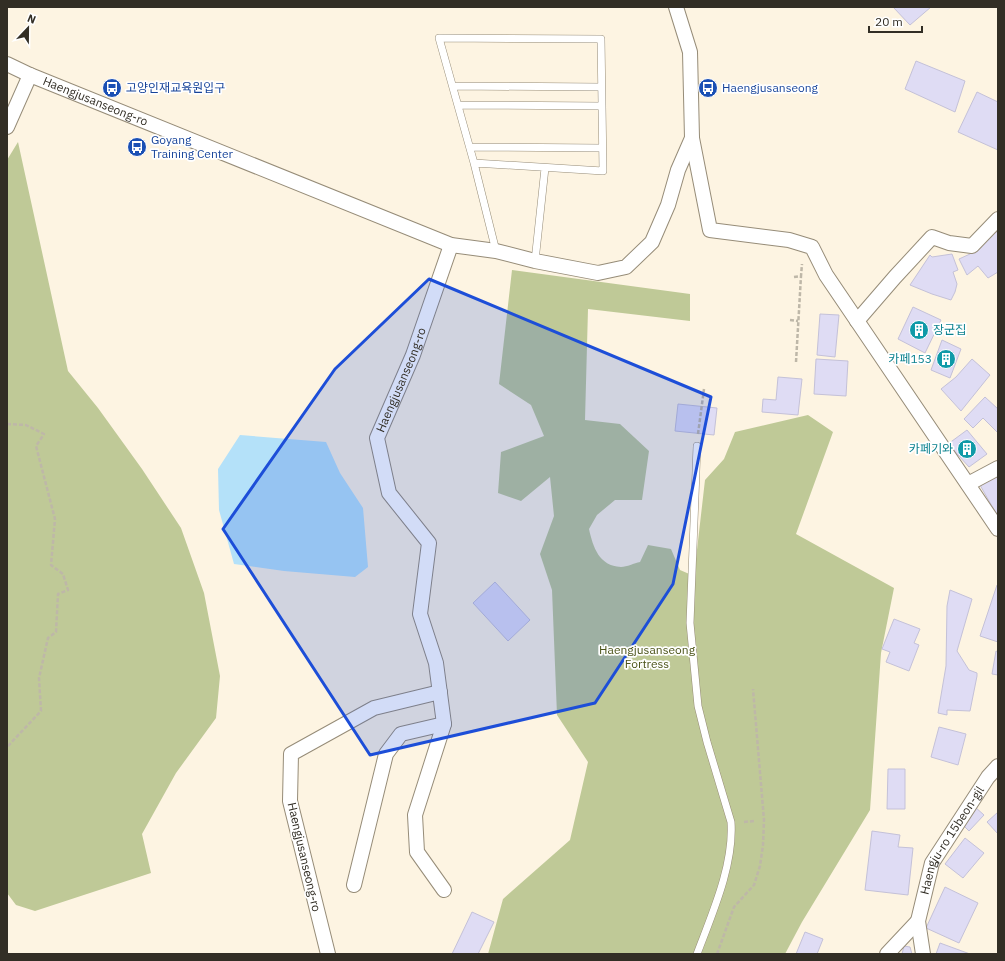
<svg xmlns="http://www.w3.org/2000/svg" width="1005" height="961" font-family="'IBM Plex Sans','Noto Sans KR',sans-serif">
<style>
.green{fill:#bfc997}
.water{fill:#b4e1f9}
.building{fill:#dfdcf4;stroke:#c4c1d8}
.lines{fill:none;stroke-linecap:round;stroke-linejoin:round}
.service-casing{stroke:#968c78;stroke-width:8}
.minor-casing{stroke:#968c78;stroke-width:16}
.path{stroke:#beb7a8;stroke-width:2.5;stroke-dasharray:4 2;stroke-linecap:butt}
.service{stroke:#fff;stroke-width:7}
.minor{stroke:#fff;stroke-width:14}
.marked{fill:#1d4ed8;fill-opacity:0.2;stroke:#1d4ed8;stroke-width:3;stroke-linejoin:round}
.labels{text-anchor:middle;stroke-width:3.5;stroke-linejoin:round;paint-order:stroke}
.transit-label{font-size:12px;fill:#164399;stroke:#fff;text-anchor:start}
.street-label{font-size:12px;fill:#322e25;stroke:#fff}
.culture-label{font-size:12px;fill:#0d838f;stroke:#fff;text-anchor:end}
.park-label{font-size:12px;fill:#4a5217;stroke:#fff}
</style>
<rect width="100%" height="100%" fill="#fdf4e2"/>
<path class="green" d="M18,142L68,371L98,408L142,469L181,528L204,593L220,676L216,718L176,773L142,834L151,873L35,911L16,905L7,893V160Z
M512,270L690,294V321L588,309L585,420L620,424L649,451L642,500H615L597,515L589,529C593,547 599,566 621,567C627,567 634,563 640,562L648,545L671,549L680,570L694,576L705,480L724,459L735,432L808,415L833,432L796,534L894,588L881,653L870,810L802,922L785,954H488L503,899L570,840L588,762L557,715L552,590L540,554L554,516L550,477L521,501L498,493L501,452L544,436L531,405L499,384Z"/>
<path class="water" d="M240,435L326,442L340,473L363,508L368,567L355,577L284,571L234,564L219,510L218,469Z"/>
<path class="building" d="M893,7H931L910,25Z
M916,61L965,81L955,112L905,89Z
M977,92L998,102V150L958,132Z
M998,231V272L988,278L978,266L967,275L959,259L970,254L987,238Z
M952,254L958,270L953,272L957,284L955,292L951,300L932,294L910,285L930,255L932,257Z
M913,307L941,320L925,353L898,339Z
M820,314L839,315L835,357L817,355Z
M942,340L961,349L950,378L931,370Z
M816,359L848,361L846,396L814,394Z
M972,359L990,375L961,411L941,389L956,377Z
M778,377L802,379L798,415L762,412L763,399L776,400Z
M985,397L998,409V433L983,418L973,428L964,419Z
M678,404L717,408L714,435L675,431Z
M967,430L987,454L969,467L948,444Z
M998,474V515H997L980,485Z
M495,582L530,620L508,641L473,603Z
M997,585H998V642L980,636Z
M950,590L972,599L957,651L969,670L977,673V676L970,711L947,710V715L938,713L946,666L947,606Z
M894,619L920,629L914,643L919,645L909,671L886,662L890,652L882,649Z
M996,651L998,652V675L992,674Z
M939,727L966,734L958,765L931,757Z
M888,769H905V809H887Z
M975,807L984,815L969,831L960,822Z
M998,812V834L987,822Z
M872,831L900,835L898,847L913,848L908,895L865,890Z
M965,838L984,853L963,878L945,864Z
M945,887L978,903L959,943L926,928Z
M472,912L494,922L478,954H452Z
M805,932L823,939L817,954H796Z
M940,943L970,954H936Z
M904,946L910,947L912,954H902Z"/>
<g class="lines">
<defs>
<path id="service" d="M453,86L601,87
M458,105L601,106
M470,147L602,148
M474,163L603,171L601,39L439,38L474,163L496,251
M535,261L545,168
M697,954C712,914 734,865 731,822L707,742L698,706L690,623L697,446"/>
<g id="minor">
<path id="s1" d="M7,64L30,75L451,245L496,251L535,261L598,273L626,267L652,242L668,205L678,170L692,138L690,52L676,7"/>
<path d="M7,127L30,75"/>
<path d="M692,138L710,230L789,240L812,247L826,275L998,529"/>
<path d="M857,321L895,277L932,237L949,243L972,246L998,219"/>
<path d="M968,484L998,468"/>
<path d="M354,885L386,754L401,734L444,724"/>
<path id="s2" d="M444,890L417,852L415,815L444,724L436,663L420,614L429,543L389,493L377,438L413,355L451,245"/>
<path d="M328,954L290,801L291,754L374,708L440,692"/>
<path d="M887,954L918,921"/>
<path id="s3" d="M923,954L918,921L932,863L988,777L998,766"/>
</g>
</defs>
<use href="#service" class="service-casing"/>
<use href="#minor" class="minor-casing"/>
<path class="path" d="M794,277L801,276L802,264
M790,320L798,321
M796,362L801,276
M7,424L26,425L44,434L36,446L55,519L51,565L63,574L68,590L58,594L56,632L48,638L39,678L41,711L7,747
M698,434L704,389
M744,822L754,821
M717,954L734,907L754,885L760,866L763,845L764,820L753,689"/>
<use href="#service" class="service"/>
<use href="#minor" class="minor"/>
</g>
<path class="marked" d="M429,279L711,397L673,584L595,703L370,755L223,529L335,369Z"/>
<defs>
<symbol id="bus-disc" viewBox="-11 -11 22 22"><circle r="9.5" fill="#1a4fb4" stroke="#fff"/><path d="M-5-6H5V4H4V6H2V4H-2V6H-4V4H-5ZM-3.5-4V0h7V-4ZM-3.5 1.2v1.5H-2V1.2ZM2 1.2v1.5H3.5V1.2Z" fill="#fff"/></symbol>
<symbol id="building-disc" viewBox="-11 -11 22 22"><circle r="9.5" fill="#0f9aa8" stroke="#fff"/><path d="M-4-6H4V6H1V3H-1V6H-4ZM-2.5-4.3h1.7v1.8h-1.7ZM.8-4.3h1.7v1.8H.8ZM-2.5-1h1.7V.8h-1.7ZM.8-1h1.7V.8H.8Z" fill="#fff"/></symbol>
</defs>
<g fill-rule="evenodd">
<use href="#bus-disc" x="101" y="77" width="22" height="22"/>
<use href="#bus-disc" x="697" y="77" width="22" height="22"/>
<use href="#bus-disc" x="126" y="136" width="22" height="22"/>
<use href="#building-disc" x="908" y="319" width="22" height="22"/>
<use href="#building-disc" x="935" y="348" width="22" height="22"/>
<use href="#building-disc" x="956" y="438" width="22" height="22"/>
</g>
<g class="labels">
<g class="transit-label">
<text x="126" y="92">고양인재교육원입구</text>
<text x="722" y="92">Haengjusanseong</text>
<text x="151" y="144">Goyang<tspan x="151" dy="14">Training Center</tspan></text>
</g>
<g class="street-label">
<text dy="4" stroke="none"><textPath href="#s1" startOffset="96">Haengjusanseong-ro</textPath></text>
<text dy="4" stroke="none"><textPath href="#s2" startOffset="547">Haengjusanseong-ro</textPath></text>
<text dy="4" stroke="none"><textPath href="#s3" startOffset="122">Haengju-ro 15beon-gil</textPath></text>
<text transform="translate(304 857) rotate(77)" y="4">Haengjusanseong-ro</text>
</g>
<g class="culture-label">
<text x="933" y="334" text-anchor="start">장군집</text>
<text x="932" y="363">카페153</text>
<text x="953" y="453">카페기와</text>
</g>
<g class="park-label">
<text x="647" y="654">Haengjusanseong<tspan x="647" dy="14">Fortress</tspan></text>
</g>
</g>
<rect width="1005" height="961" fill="none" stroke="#322e25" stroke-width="16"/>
<g transform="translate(28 28) rotate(22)" stroke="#ffffff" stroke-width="3" paint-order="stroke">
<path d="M0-3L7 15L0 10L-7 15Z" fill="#322e25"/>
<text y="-6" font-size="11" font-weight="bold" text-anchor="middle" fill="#322e25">N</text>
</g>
<path d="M869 26v6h53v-6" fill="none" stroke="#322e25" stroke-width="2"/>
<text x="875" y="26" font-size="12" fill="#322e25" stroke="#ffffff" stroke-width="3" paint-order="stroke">20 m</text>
</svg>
